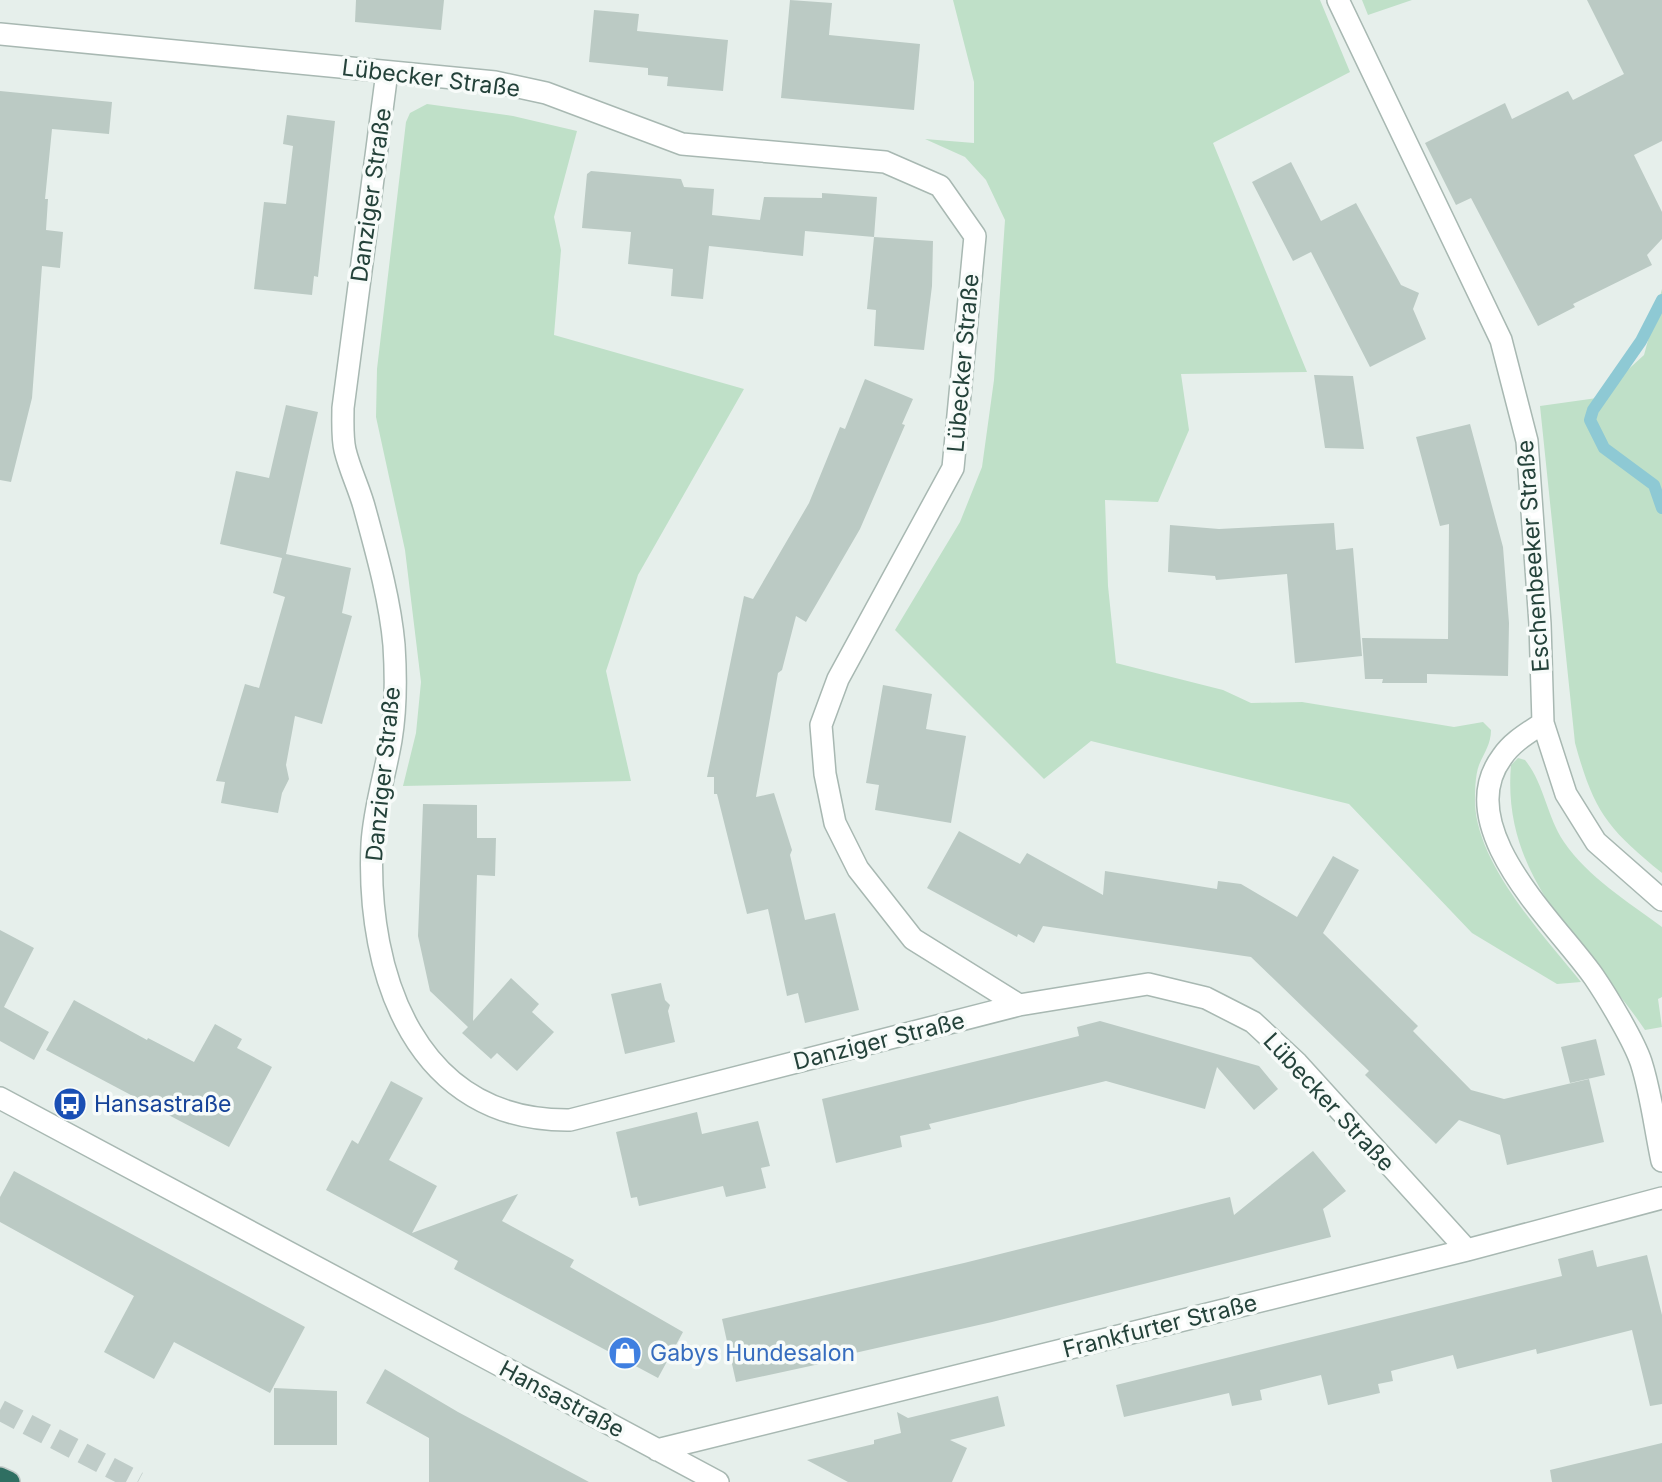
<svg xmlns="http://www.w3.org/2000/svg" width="1662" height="1482" font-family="Inter,sans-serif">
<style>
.green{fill:#bfe0c8}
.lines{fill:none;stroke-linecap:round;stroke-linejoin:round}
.stream{stroke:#8ec9d4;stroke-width:12}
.building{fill:#bbcac4}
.motorway-tunnel{stroke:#bfccc8;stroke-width:21;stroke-dasharray:21 10;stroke-linecap:butt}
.minor-casing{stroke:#a8b8b2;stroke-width:24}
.motorway-casing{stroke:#c2cac8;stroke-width:24}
.minor{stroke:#fff;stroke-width:21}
.motorway{stroke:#2f6f62;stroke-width:21}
.labels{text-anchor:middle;stroke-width:7;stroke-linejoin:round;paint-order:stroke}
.street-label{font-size:23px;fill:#24423a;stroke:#f7fbf9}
.transit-label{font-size:23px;fill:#164399;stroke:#f7fbf9;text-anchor:start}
.shop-label{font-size:23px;fill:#366cbe;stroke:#f7fbf9;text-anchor:start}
</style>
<rect width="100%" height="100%" fill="#e6efeb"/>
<path class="green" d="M953,0H1320L1350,72L1213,143L1307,372L1181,374L1189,430L1158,502L1105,500L1108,586L1116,663L1223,690L1251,703L1302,702L1454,727L1483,722L1491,730C1491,744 1484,753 1479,765C1475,776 1475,792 1475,803C1477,865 1544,936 1581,982L1557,984L1472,933L1349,804L1091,741L1044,779L895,630L960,522L982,467L994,380L1005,220L986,180L965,157L925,139L974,143V82Z
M1362,0H1412L1368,15Z
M427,104L513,116L577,131L554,217L561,250L554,335L744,389L638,575L606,671L631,781L403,786L416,733L421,682L405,550L376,417L377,369L406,122L410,113Z
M1662,289V873C1607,828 1594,812 1575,743L1540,406L1597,398L1644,355Z
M1518,758L1525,760C1544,783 1547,817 1564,842C1588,877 1628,902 1662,927V997L1658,999L1662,1027L1645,1030C1586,943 1501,880 1511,765Z"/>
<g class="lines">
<path class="stream" d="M1662,300L1641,341L1593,410L1590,420L1604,448L1654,485L1662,508"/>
</g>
<path class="building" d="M356,0H444L441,30L355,22Z
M790,0L832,3L829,35L920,44L914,110L781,98Z
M1587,0H1662V141L1634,155L1662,212V239L1647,255L1652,265L1573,304L1575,307L1538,326L1471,198L1456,205L1425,143L1505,103L1512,119L1568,91L1573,100L1624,74Z
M594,10L639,14L637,31L728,40L723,91L667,86L668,77L648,75V68L589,62Z
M0,91L112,102L109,134L52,129L45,199H48L46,230L63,232L60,268L42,266L32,398L11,482L0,480Z
M287,115L335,121L318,277L314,276L312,295L254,289L264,202L286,204L293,146L283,144Z
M1291,162L1321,221L1356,203L1401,285L1419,293L1413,309L1426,339L1370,367L1311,252L1293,261L1252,182Z
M591,171L681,179L684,187L714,189L712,215L760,220L764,197L822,198V193L877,197L874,237L933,241L932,286L924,350L874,346L876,310L867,309L874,237L805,231L803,256L709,246L703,299L671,296L673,269L628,264L631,232L582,228L587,174Z
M1314,375L1353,376L1364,449L1325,448Z
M865,379L913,399L902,424L905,425L860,529L806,622L796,616L782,670L778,673L756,797L774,793L792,850L790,855L805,920L835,913L859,1010L805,1023L798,993L787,996L768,909L747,914L717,794H714V777H707L744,596L753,599L809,503L840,427L845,429Z
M286,405L318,412L286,554L351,568L342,613L352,616L322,724L295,716L286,765L289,779L282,793L278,813L221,803L225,782L216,781L245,684L259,688L285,597L273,593L282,558L220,544L236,471L269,478Z
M1470,424L1503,547L1509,623L1508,676L1427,674V683H1382L1383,679H1365L1362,638L1448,639L1449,524L1440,526L1416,437Z
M1334,523L1336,550L1353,548L1362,656L1295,663L1287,574L1216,580L1215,576L1168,572L1170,525L1219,529Z
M883,685L932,694L926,729L966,736L951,823L875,810L879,785L866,783Z
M423,804L477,805V838H496L495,876L477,875L473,1021L511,978L539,1004L532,1012L554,1032L517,1071L497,1053L491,1059L462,1033L468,1027L430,991L418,936Z
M959,831L1020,864L1027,853L1103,895L1105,871L1217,889L1218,881L1241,884L1297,917L1333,856L1359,870L1323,933L1418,1026L1413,1031L1471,1090L1504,1099L1589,1079L1604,1142L1507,1165L1500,1135L1459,1120L1436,1144L1365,1075L1369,1071L1251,957L1043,926L1034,943L1018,934L1017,937L927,888Z
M0,930L34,948L4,1007L49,1032L34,1060L0,1041Z
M661,983L665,1000L670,1005L668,1011L675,1042L625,1054L611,994Z
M74,1000L147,1040L148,1038L194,1062L215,1024L242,1039L237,1048L272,1067L229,1147L46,1050Z
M1100,1021L1259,1066L1278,1089L1254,1110L1217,1067L1205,1109L1106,1081L929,1124L931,1129L900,1136L902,1147L836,1163L822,1099L1079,1036L1077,1027Z
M1596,1039L1605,1075L1570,1083L1561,1047Z
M391,1081L423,1098L389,1160L437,1186L412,1233L518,1194L502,1221L574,1260L570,1267L683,1332L658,1378L454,1269L458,1261L326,1190L352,1140L358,1144Z
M697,1112L702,1134L758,1121L770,1166L761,1168L766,1188L726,1197L723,1186L639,1206L637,1197L631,1198L616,1132Z
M1313,1151L1346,1191L1323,1209L1331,1237L992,1322L837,1357L838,1360L736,1382L722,1319L964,1263L1230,1197L1234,1215Z
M14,1171L305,1327L270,1393L174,1342L154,1379L104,1352L134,1296L0,1222V1197Z
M1593,1250L1597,1267L1647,1255L1662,1315V1404L1650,1406L1632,1330L1537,1354L1536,1349L1457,1369L1453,1355L1391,1371L1393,1381L1378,1384L1380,1393L1328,1405L1321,1375L1260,1390L1262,1400L1232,1406L1229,1393L1124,1417L1116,1385L1562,1276L1558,1259Z
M385,1369L458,1412L589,1482H429V1438L366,1403Z
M274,1388L337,1391V1445H274Z
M998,1396L1005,1426L950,1440L967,1448L952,1482H848L807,1460L874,1444V1440L901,1433L897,1412L908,1418Z
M1662,1443V1482H1552L1550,1470Z"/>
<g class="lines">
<path class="motorway-tunnel" d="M0,1410L138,1482"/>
<defs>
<path id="minor" d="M1338,0L1501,340L1527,441L1540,624L1543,723L1566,794L1596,842L1662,900
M0,34L495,82L546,93L682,144L885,162L940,186L975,236L953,468L838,679L821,725L825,774L835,823L858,869L913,939L1019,1005
M387,72L343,408C343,421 342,437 345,450C350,471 360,490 365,510C377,554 390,600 394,645C396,676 396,710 391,740C385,775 374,809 372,844C366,975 416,1122 570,1120L1019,1005L1148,984L1206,998L1253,1022L1297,1063L1467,1250
M1543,723C1528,733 1512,742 1502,757C1449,828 1558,925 1594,977C1607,996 1634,1041 1641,1062C1651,1093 1655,1128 1662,1161
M0,1098L718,1482
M657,1450L1467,1250L1662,1198"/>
<path id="motorway" d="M0,1478L9,1482"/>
</defs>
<use href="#minor" class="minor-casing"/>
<use href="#motorway" class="motorway-casing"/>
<use href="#minor" class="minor"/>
<use href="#motorway" class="motorway"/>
</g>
<defs>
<symbol id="bus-disc" viewBox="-11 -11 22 22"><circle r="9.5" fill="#1a4fb4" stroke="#f7fbf9"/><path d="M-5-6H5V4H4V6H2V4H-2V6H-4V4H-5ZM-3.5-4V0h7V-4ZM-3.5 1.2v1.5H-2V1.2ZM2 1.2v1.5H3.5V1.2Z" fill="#fff"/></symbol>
<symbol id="shop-disc" viewBox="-11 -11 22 22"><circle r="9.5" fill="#3f7fe0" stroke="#f7fbf9"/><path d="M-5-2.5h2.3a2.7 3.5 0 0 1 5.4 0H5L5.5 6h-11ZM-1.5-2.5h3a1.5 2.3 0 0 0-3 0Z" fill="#fff"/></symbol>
</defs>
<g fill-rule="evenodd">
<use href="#bus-disc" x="51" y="1085" width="38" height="38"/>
<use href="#shop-disc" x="606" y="1334" width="38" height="38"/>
</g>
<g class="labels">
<g class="street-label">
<text transform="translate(431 78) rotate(7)" y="8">Lübecker Straße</text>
<text transform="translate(371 195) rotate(-82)" y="8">Danziger Straße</text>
<text transform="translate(963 363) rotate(-85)" y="8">Lübecker Straße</text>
<text transform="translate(1533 556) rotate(-94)" y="8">Eschenbeeker Straße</text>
<text transform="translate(383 774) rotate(-84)" y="8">Danziger Straße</text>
<text transform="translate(879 1041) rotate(-14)" y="8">Danziger Straße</text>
<text transform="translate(1329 1102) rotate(47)" y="8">Lübecker Straße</text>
<text transform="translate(1160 1326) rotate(-14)" y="8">Frankfurter Straße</text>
<text transform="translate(562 1399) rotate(28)" y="8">Hansastraße</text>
</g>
<g class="transit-label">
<text x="94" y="1112">Hansastraße</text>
</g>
<g class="shop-label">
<text x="650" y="1361">Gabys Hundesalon</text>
</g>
</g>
</svg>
